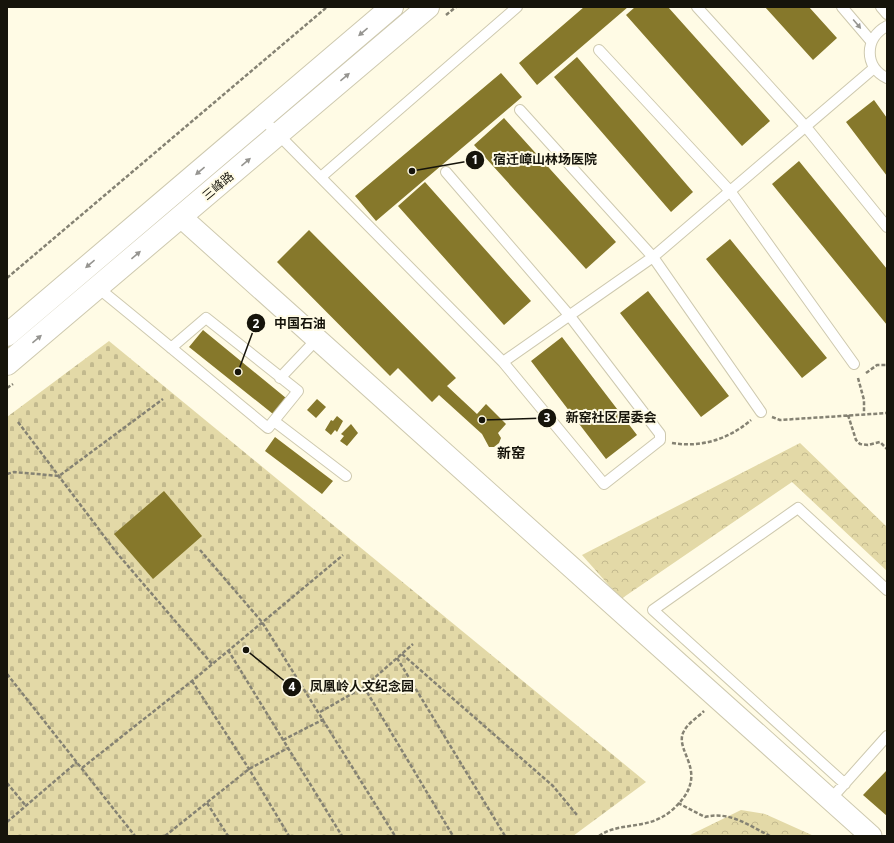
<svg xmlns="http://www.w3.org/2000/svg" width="894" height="843" font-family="'Noto Sans','Noto Sans SC',sans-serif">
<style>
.forest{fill:url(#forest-crowns)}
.cemetery{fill:url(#cemetery-stones)}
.building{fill:#86782b}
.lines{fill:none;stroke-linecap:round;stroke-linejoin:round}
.lane-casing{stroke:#cec9af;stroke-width:12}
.street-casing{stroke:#cec9af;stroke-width:23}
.secondary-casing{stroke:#cec9af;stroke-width:24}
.path{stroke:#858273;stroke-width:2.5;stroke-dasharray:4 2;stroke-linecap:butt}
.lane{stroke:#fff;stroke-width:10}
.street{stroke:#fff;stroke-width:21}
.secondary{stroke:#fff;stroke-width:22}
.oneway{fill:#969591}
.labels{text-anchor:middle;stroke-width:4;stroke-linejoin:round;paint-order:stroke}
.street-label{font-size:12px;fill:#16140b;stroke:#fffbe5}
.quarter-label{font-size:14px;font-weight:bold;fill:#16140b;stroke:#fffbe5}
.leader{fill:none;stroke:#16140b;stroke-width:1.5}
.callout-dot{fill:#16140b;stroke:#fffbe5;stroke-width:1.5}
.mark-label{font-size:12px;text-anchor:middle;font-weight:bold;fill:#fff}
.callout-label{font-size:13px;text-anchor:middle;font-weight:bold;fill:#16140b;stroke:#fffbe5;stroke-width:4;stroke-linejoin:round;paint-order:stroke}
</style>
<defs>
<pattern id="forest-crowns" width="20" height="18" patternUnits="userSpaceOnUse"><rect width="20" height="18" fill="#e3d9a7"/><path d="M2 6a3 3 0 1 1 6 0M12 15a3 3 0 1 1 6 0" fill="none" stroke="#c2b98e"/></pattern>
<pattern id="cemetery-stones" width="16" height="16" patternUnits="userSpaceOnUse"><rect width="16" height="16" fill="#e3d9a7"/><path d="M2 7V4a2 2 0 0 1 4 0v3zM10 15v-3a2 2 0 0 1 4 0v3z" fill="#c2b98e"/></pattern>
</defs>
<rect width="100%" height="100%" fill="#fffbe5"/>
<path class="forest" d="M800,443L887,527V571L792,482L621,599L582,555Z
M741,810L765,814L814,836H688Z"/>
<path class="cemetery" d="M109,341L646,782L573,836H7V417Z"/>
<path class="building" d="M584,7H628L537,85L519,63Z
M635,7H668L770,121L742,146L626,15Z
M765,7H809L837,38L813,60Z
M577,57L693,192L671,212L554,77Z
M501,73L522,97L376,221L355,196Z
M874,100L887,118V176L846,122Z
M504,118L616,242L586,269L474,145Z
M799,161L887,269V325L772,184Z
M425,182L531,301L504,325L398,206Z
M309,230L456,378L447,386L477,414L486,404L506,424L498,433L501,438L499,443L494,447H489L482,434L439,395L432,402L398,368L390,376L277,262Z
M730,239L827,358L802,378L706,259Z
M648,291L729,396L701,417L620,313Z
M203,330L286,398L273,414L189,347Z
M562,337L637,435L606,459L531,361Z
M317,399L326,407L316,418L307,410Z
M337,416L343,421L337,432L335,430L331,435L325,430L331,420L333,421Z
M351,424L358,433L347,446L340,441L344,436L341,434Z
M275,437L333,481L322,494L265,451Z
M164,491L202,536L153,579L114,534Z
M887,770V816L863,795Z"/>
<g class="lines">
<defs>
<path id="lane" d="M697,7L806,127L887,227
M842,7L871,41
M881,7L887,14
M887,26C864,38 864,67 887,78
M599,50L730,191L854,364
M520,110L653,257L761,412
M262,118L503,362L653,257L874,68
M446,172L569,315L660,434V440L604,484L503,362
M321,177L517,7
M97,287C155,334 211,381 268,428L298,391L206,318L171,348
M280,378L317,339
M274,421L346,476
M845,784L653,610L798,508L887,590
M830,800L887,736"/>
<path id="street" d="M181,217L871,836"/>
<path id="secondary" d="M7,335L392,7
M7,364L428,7"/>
</defs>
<use href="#lane" class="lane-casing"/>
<use href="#street" class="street-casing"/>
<use href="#secondary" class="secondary-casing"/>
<path class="path" d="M446,15L456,7
M7,278L327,7
M866,373L877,365H887
M858,378L864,400V414
M7,388L13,384
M848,415L856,440L860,444L868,445L880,442L887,449
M772,417L780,420L887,413
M18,422L116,552L212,664
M672,443C701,448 729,439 751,420
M7,474L14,472L59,476L163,399
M200,550L262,622L395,836
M228,650L342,836
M402,654L553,786L577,815
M397,658L505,836
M7,674L135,836
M192,681L249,769L289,836
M364,687L453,836
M320,712L364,687L413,644
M283,740L324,719
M82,768L192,681L343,555
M7,783L26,806
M207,803L228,836
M678,803L705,817C730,811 748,825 770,836
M7,822L77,762
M165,836L249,769L288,748
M599,836C620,821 647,831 671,811C715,773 672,752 684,731C688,723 698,717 704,711"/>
<use href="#lane" class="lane"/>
<use href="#street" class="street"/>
<use href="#secondary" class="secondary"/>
</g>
<defs><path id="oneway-solid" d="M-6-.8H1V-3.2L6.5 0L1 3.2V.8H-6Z"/></defs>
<g class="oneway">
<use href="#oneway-solid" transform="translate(857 24) rotate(50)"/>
<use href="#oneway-solid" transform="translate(363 32) rotate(140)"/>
<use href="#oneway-solid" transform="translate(345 77) rotate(-40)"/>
<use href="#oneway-solid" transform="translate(246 162) rotate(-40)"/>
<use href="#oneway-solid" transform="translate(200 171) rotate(140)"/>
<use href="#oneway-solid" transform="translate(136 255) rotate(-40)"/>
<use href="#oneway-solid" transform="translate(90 264) rotate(140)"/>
<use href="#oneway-solid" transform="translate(37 339) rotate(-40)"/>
</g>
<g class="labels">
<g class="street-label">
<text transform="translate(218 186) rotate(-40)" y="4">三峰路</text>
</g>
<g class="quarter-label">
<text x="511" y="458">新窑</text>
</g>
</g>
<path class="leader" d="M412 171L475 160M238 372L256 323M482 420L547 418M246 650L292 687"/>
<g class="callout-dot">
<circle cx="412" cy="171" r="4"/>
<circle cx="238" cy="372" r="4"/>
<circle cx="482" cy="420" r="4"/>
<circle cx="246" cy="650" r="4"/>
<circle cx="475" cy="160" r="10"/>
<circle cx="256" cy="323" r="10"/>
<circle cx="547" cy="418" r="10"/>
<circle cx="292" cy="687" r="10"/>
</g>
<g class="mark-label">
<text x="475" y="164">1</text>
<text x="256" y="328">2</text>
<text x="547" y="422">3</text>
<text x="292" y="691">4</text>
</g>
<g class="callout-label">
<text x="545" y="164">宿迁嶂山林场医院</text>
<text x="300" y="328">中国石油</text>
<text x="611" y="422">新窑社区居委会</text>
<text x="362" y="691">凤凰岭人文纪念园</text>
</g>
<rect width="894" height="843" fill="none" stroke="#16140b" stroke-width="16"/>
</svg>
